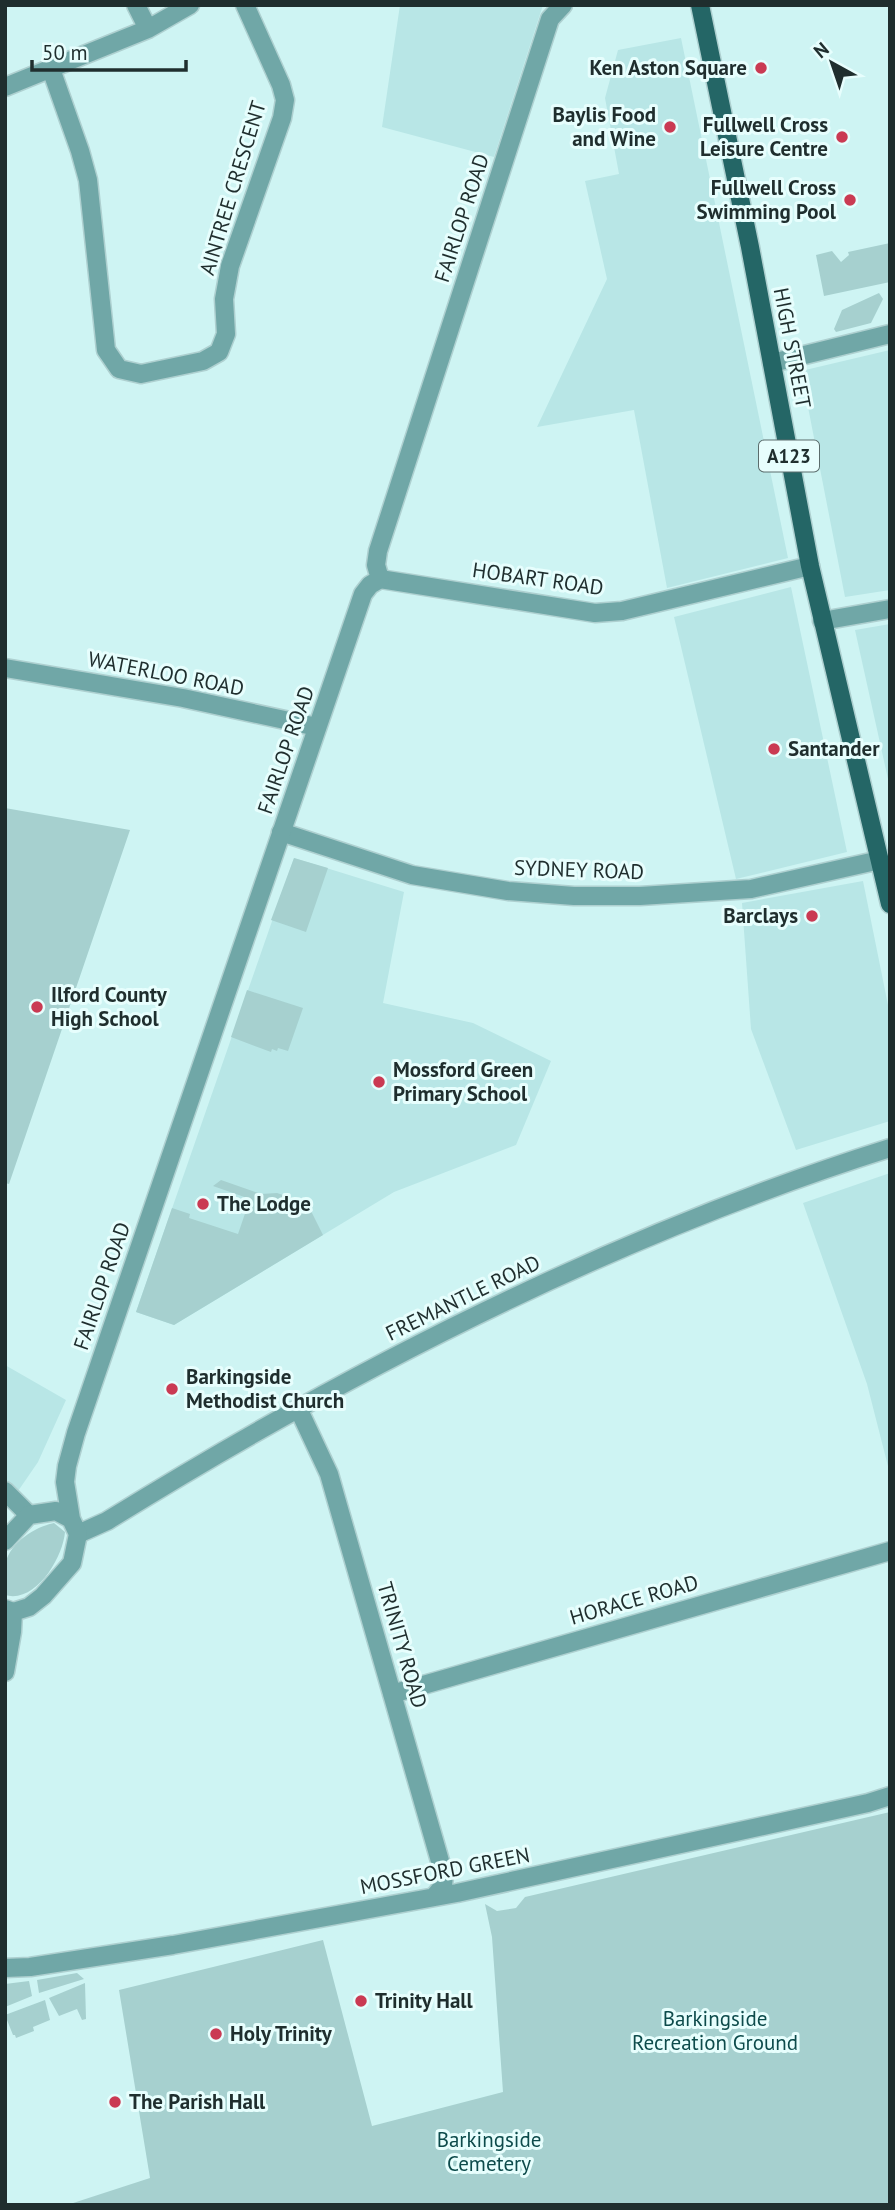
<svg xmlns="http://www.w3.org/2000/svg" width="895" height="2210" font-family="'PT Sans',sans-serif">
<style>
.built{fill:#b8e6e6}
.green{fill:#a6d0cf}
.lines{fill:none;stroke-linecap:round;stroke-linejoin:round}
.minor-casing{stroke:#aed0d0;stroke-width:21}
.tertiary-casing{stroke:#aed0d0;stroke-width:21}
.primary-casing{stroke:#aed0d0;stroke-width:21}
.minor{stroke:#70a7a7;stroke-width:18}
.tertiary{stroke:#70a7a7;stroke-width:18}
.primary{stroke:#246666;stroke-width:18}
.poi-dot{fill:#ca3a53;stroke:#e7fefd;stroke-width:2.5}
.labels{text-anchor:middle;stroke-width:6;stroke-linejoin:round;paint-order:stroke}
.shield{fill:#e7fefd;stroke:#5b6c6c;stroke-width:2}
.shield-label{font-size:19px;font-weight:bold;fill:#1f2e2e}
.poi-label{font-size:21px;font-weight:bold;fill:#1f2e2e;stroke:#e7fefd;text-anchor:start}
.street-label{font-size:21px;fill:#1f2e2e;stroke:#e7fefd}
.park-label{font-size:21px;fill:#0d4b4b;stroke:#e7fefd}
</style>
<rect width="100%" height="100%" fill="#cef4f3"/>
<path class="built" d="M400,5H543L494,157L382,127Z
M681,38L788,558L667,588L634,410L537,427L607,279L585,181L619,174L605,98L618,50Z
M890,350V590L845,597L801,371Z
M791,587L847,852L736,879L674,617Z
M890,624V788L855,630Z
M294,858L404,892L383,1003L473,1023L551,1061L516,1145L394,1192L174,1325L136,1312Z
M863,881L890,1015V1121L796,1150L751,1029L742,903Z
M890,1173V1474L867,1384L803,1203Z
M5,1365L66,1400L38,1462L5,1510Z"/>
<path class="green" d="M890,243V282L824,296L816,255L832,251L841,262L849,255L848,252Z
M879,293L883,299L871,323L836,332L834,329L842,310Z
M5,808L130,830L9,1184L5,1183Z
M294,858L328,868L306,932L271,920Z
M247,990L303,1008L288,1051L278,1048L277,1051L272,1049L271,1052L231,1037Z
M221,1180L261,1194L277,1193L307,1203L323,1235L174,1325L136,1312L172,1208L190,1214L189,1218L238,1234L250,1199L213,1186Z
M54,1523L65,1532C63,1557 36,1604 5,1595C5,1586 4,1576 5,1566C8,1544 34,1527 54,1523Z
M890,1812V2205H67L150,2178L119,1990L323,1940L372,2126L503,2092L492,1937L485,1904L497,1911L516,1908L525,1897Z
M77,1973L84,1979L39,1993L37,1980Z
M29,1981L32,1996L5,2007V1984Z
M85,1983L86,2019L82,2020L77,2009L59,2016L49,1998Z
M45,2000L50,2020L33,2027L34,2031L16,2038L15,2035H13L5,2015Z"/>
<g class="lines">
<defs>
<path id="minor" d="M136,5L148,29
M51,69L80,151L88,180L106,350L119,369L141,374L203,361L219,352L226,334L224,299L230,266L282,118L285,100L281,85L245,5
M5,87L148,29L190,5
M772,363L890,334
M380,579L595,613L622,611L810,566
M822,621L890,609
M5,668L183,698L317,727
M281,832L412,875L508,891L574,896H640L751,889L880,860
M298,1408L329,1474L444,1875L443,1886L434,1897
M5,1491L29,1515
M78,1534L107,1521C352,1369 614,1235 890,1148
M392,1694L890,1551
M5,1968L30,1967L173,1945L457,1893L868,1803L890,1796"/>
<path id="tertiary" d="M5,1541L29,1515L56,1511L71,1519
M5,1609L13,1612L29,1607L43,1596L72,1563L78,1534L71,1519L65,1482L67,1466L76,1433L363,594L370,585L380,579L376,565L378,551L550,19L563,5
M5,1672L12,1632L13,1612"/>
<path id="primary" d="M700,5L750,247L810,566L890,904"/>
</defs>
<use href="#minor" class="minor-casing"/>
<use href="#tertiary" class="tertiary-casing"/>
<use href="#primary" class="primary-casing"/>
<use href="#minor" class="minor"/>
<use href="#tertiary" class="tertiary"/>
<use href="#primary" class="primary"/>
</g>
<g class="poi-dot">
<circle cx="761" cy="68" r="7"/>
<circle cx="670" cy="127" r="7"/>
<circle cx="842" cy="137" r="7"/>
<circle cx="850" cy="200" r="7"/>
<circle cx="774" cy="749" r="7"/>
<circle cx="812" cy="916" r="7"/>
<circle cx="37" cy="1007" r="7"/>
<circle cx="379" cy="1082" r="7"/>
<circle cx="203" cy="1204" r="7"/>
<circle cx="172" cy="1389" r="7"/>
<circle cx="361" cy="2001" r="7"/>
<circle cx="216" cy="2034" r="7"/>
<circle cx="115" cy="2102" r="7"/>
</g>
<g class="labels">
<rect class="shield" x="759" y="440.5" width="60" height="31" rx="5"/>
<g class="shield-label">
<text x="789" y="463">A123</text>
</g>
<g class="poi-label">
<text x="747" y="75" text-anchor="end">Ken Aston Square</text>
<text x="656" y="122" text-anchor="end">Baylis Food<tspan x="656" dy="24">and Wine</tspan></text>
<text x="828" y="132" text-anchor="end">Fullwell Cross<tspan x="828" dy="24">Leisure Centre</tspan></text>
<text x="836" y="195" text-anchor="end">Fullwell Cross<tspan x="836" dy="24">Swimming Pool</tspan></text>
<text x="788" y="756">Santander</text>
<text x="798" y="923" text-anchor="end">Barclays</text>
<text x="51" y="1002">Ilford County<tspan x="51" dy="24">High School</tspan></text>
<text x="393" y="1077">Mossford Green<tspan x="393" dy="24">Primary School</tspan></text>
<text x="217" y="1211">The Lodge</text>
<text x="186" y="1384">Barkingside<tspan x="186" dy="24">Methodist Church</tspan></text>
<text x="375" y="2008">Trinity Hall</text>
<text x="230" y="2041">Holy Trinity</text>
<text x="129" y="2109">The Parish Hall</text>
</g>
<g class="street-label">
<text transform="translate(233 188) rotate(-73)" y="7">AINTREE CRESCENT</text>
<text transform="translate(462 218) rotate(-72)" y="7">FAIRLOP ROAD</text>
<text transform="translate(792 348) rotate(79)" y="7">HIGH STREET</text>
<text transform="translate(538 579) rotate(8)" y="7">HOBART ROAD</text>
<text transform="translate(166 674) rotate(11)" y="7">WATERLOO ROAD</text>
<text transform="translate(286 750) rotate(-71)" y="7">FAIRLOP ROAD</text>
<text transform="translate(579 870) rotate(2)" y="7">SYDNEY ROAD</text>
<text transform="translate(102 1286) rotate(-71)" y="7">FAIRLOP ROAD</text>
<text transform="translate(463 1298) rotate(-26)" y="7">FREMANTLE ROAD</text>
<text transform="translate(634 1600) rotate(-16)" y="7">HORACE ROAD</text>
<text transform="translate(402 1645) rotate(74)" y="7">TRINITY ROAD</text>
<text transform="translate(445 1871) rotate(-11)" y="7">MOSSFORD GREEN</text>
</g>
<g class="park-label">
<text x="715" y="2026">Barkingside<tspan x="715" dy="24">Recreation Ground</tspan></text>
<text x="489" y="2147">Barkingside<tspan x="489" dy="24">Cemetery</tspan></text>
</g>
</g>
<rect width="895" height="2210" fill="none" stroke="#1f2e2e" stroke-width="14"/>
<g transform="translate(832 63) rotate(320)" stroke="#e7fefd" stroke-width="5" paint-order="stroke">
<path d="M0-5L12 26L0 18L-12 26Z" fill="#1f2e2e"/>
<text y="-10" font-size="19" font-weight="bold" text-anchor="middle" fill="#1f2e2e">N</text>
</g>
<path d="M32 60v10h154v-10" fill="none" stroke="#1f2e2e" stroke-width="3.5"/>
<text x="42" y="60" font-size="21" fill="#1f2e2e" stroke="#e7fefd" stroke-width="5" paint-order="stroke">50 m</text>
</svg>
